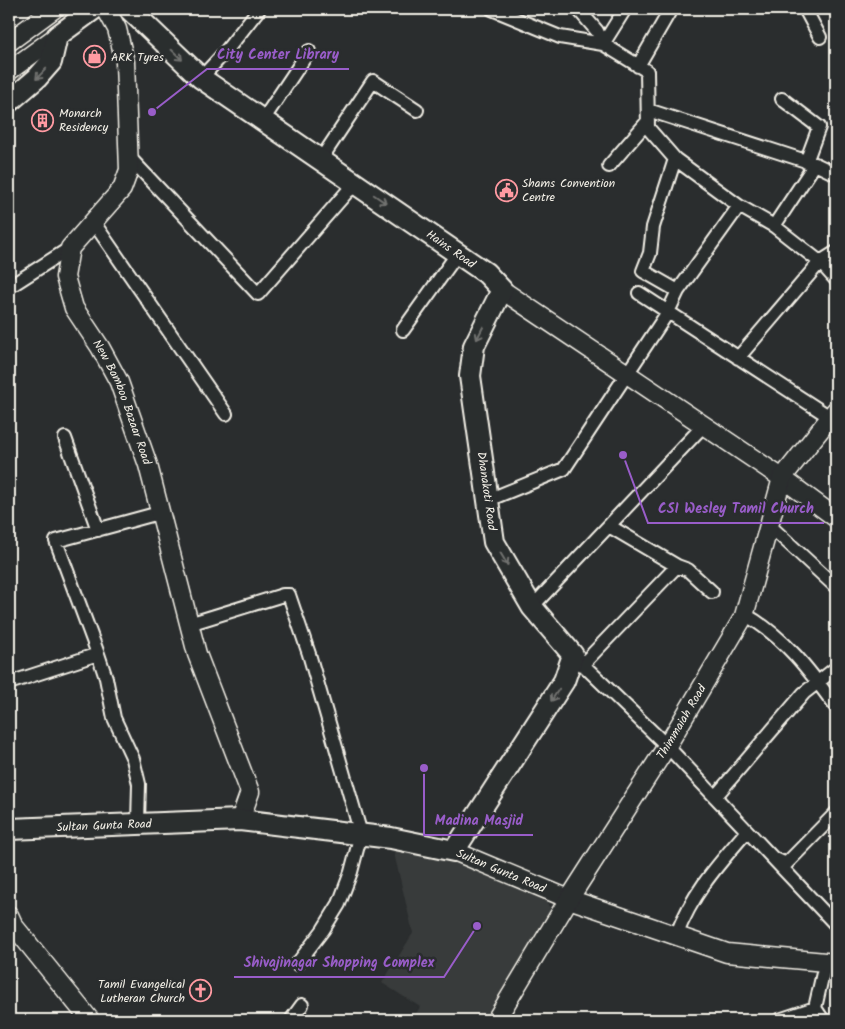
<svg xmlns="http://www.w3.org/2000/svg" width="845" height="1029" font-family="Kalam,sans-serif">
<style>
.built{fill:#373a3a}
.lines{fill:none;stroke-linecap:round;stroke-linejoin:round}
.street-casing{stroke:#f4f1e8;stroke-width:16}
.secondary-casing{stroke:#f4f1e8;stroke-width:21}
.primary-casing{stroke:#f4f1e8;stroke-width:24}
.street{stroke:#2a2d2e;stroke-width:12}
.secondary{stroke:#2a2d2e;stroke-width:18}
.primary{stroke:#2a2d2e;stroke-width:20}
.oneway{stroke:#71726f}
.labels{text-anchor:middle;stroke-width:5;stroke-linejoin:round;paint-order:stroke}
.poi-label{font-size:12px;fill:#f4f1e8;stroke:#2a2d2e;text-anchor:start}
.street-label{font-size:12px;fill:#f4f1e8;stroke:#2a2d2e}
.leader{fill:none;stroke:#995dc9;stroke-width:2}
.callout-dot{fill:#995dc9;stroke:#2a2d2e;stroke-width:2}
.callout-label{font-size:14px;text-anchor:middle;font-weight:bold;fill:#995dc9;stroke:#2a2d2e;stroke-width:5;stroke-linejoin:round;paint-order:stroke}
</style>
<rect width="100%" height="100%" fill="#2a2d2e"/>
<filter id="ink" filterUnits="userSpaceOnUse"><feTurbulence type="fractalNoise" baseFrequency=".02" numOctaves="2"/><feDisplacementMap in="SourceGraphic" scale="10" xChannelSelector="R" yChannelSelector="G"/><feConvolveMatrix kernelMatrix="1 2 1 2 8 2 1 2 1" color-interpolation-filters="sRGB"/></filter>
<g filter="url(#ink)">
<path class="built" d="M392,845L454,860L546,898L550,907L548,919L486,1020H412L420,1007L382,983L413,933Z"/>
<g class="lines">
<defs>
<path id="street" d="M492,9L560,37L603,44L625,9
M578,9L597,31L603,44L647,71L648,128L675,159L739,206L774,226L820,262L836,280
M805,9L820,37
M638,66L671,9
M201,78L226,51L259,9
M782,99L819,127L806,162
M648,110L815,164L836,174
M263,120L309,51
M130,158L258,294L347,192L358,184
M321,159L373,81L417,110
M675,159L653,227L650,253L643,271L678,291
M609,166L648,121
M94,223L226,414
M774,226L815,164
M9,287L70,248
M639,293L836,421
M403,330L458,253
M738,358L820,262L836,252
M65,438L98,530
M488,500L564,469L668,312L678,291L739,206
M769,525L836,587
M609,526L677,566L688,570L712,592
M532,607L704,425
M744,614C784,636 810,671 836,707
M189,624L283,595H289L309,654L361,834L351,872L339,904L323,930L297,964
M98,654L106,678L114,718L133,759L139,784L138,823
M573,655L667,746L836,925
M582,665L677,566
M9,683L98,654L56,541L159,513
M715,797L804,693L836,668
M775,859L786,864L836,813
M676,936C693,892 717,866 747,831
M291,1020L302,1005
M779,1020L815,1008
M823,1020L815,1008L825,964"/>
<g id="secondary">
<path id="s1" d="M106,9L117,29L125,62L129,170L122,189L70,248L65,277L74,308L100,347L119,382L148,465L197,654L250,792L240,820"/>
<path d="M9,42L54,9"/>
<path d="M9,71L57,36"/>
<path d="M502,290L782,478L836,518"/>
<path id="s2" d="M454,851L569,899L727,953L836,963"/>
<path d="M9,915L14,926L90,1020"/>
<path id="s3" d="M496,1020L569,899L667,746L744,616L782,478L836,410"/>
</g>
<g id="primary">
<path d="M9,102L37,78L51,62L57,36L94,9"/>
<path id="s4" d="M9,829L240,820L391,838L454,851L564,681L573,655L532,607L494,542L470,376L474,346L502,290L486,273L201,78L129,9"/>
</g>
</defs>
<use href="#street" class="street-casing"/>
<use href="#secondary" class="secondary-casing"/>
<use href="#primary" class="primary-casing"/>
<use href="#street" class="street"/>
<use href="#secondary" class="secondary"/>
<use href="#primary" class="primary"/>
</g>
<defs><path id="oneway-shaft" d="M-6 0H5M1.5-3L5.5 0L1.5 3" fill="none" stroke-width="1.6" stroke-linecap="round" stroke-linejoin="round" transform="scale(1.25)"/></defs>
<g class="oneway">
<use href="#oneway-shaft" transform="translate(177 55) rotate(44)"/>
<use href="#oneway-shaft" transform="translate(41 74) rotate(134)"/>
<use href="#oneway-shaft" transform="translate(380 199) rotate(35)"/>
<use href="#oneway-shaft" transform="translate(480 333) rotate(117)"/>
<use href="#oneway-shaft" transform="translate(504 559) rotate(59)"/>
<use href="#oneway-shaft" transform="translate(555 695) rotate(123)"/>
</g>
</g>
<defs>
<symbol id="shop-ring" viewBox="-11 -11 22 22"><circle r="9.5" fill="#2a2d2e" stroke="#ff9aa2" stroke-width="1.5"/><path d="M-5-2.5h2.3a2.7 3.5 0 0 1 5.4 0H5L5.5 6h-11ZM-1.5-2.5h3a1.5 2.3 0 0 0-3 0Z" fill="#ff9aa2"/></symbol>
<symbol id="building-ring" viewBox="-11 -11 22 22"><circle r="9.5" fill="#2a2d2e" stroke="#ff9aa2" stroke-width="1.5"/><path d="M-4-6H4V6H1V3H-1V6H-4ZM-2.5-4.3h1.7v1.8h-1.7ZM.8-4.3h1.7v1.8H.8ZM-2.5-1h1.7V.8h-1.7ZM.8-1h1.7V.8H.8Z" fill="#ff9aa2"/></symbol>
<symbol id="civic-ring" viewBox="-11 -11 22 22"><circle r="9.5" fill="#2a2d2e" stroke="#ff9aa2" stroke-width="1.5"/><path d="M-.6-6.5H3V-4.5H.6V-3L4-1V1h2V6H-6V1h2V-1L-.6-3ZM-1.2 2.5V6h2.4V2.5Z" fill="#ff9aa2"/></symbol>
<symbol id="church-ring" viewBox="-11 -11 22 22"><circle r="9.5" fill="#2a2d2e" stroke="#ff9aa2" stroke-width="1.5"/><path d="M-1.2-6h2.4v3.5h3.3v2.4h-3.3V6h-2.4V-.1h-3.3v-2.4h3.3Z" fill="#ff9aa2"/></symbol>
</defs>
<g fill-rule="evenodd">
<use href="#shop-ring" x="82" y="44" width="25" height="25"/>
<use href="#building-ring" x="30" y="108" width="25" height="25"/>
<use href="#civic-ring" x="494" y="178" width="25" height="25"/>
<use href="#church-ring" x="188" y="978" width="25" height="25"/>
</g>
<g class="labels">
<g class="poi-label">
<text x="111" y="61">ARK Tyres</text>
<text x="59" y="117">Monarch<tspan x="59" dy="14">Residency</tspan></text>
<text x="522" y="187">Shams Convention<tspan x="522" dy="14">Centre</tspan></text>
<text x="185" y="988" text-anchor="end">Tamil Evangelical<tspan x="185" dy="14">Lutheran Church</tspan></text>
</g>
<g class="street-label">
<text transform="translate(451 249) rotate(35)" y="4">Hains Road</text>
<text dy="4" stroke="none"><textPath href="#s1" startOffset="432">New Bamboo Bazaar Road</textPath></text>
<text transform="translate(487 491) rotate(82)" y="4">Dhanakoti Road</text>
<text dy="4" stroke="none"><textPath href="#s3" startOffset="351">Thimmaiah Road</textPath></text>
<text dy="4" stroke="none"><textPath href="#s4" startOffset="95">Sultan Gunta Road</textPath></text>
<text dy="4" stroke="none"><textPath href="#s2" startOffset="51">Sultan Gunta Road</textPath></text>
</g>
</g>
<path class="leader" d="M152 112L207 69H349M623 455L648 523H824M424 768L424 835H533M477 926L444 977H234"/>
<g class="callout-dot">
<circle cx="152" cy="112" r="5"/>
<circle cx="623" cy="455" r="5"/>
<circle cx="424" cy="768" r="5"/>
<circle cx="477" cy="926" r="5"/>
</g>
<g class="callout-label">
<text x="278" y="59">City Center Library</text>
<text x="736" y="513">CSI Wesley Tamil Church</text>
<text x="479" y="825">Madina Masjid</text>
<text x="339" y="967">Shivajinagar Shopping Complex</text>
</g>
<rect width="845" height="1029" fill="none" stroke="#2a2d2e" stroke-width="30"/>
<rect x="15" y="15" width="815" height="999" fill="none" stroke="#f4f1e8" stroke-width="2" filter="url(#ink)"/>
</svg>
